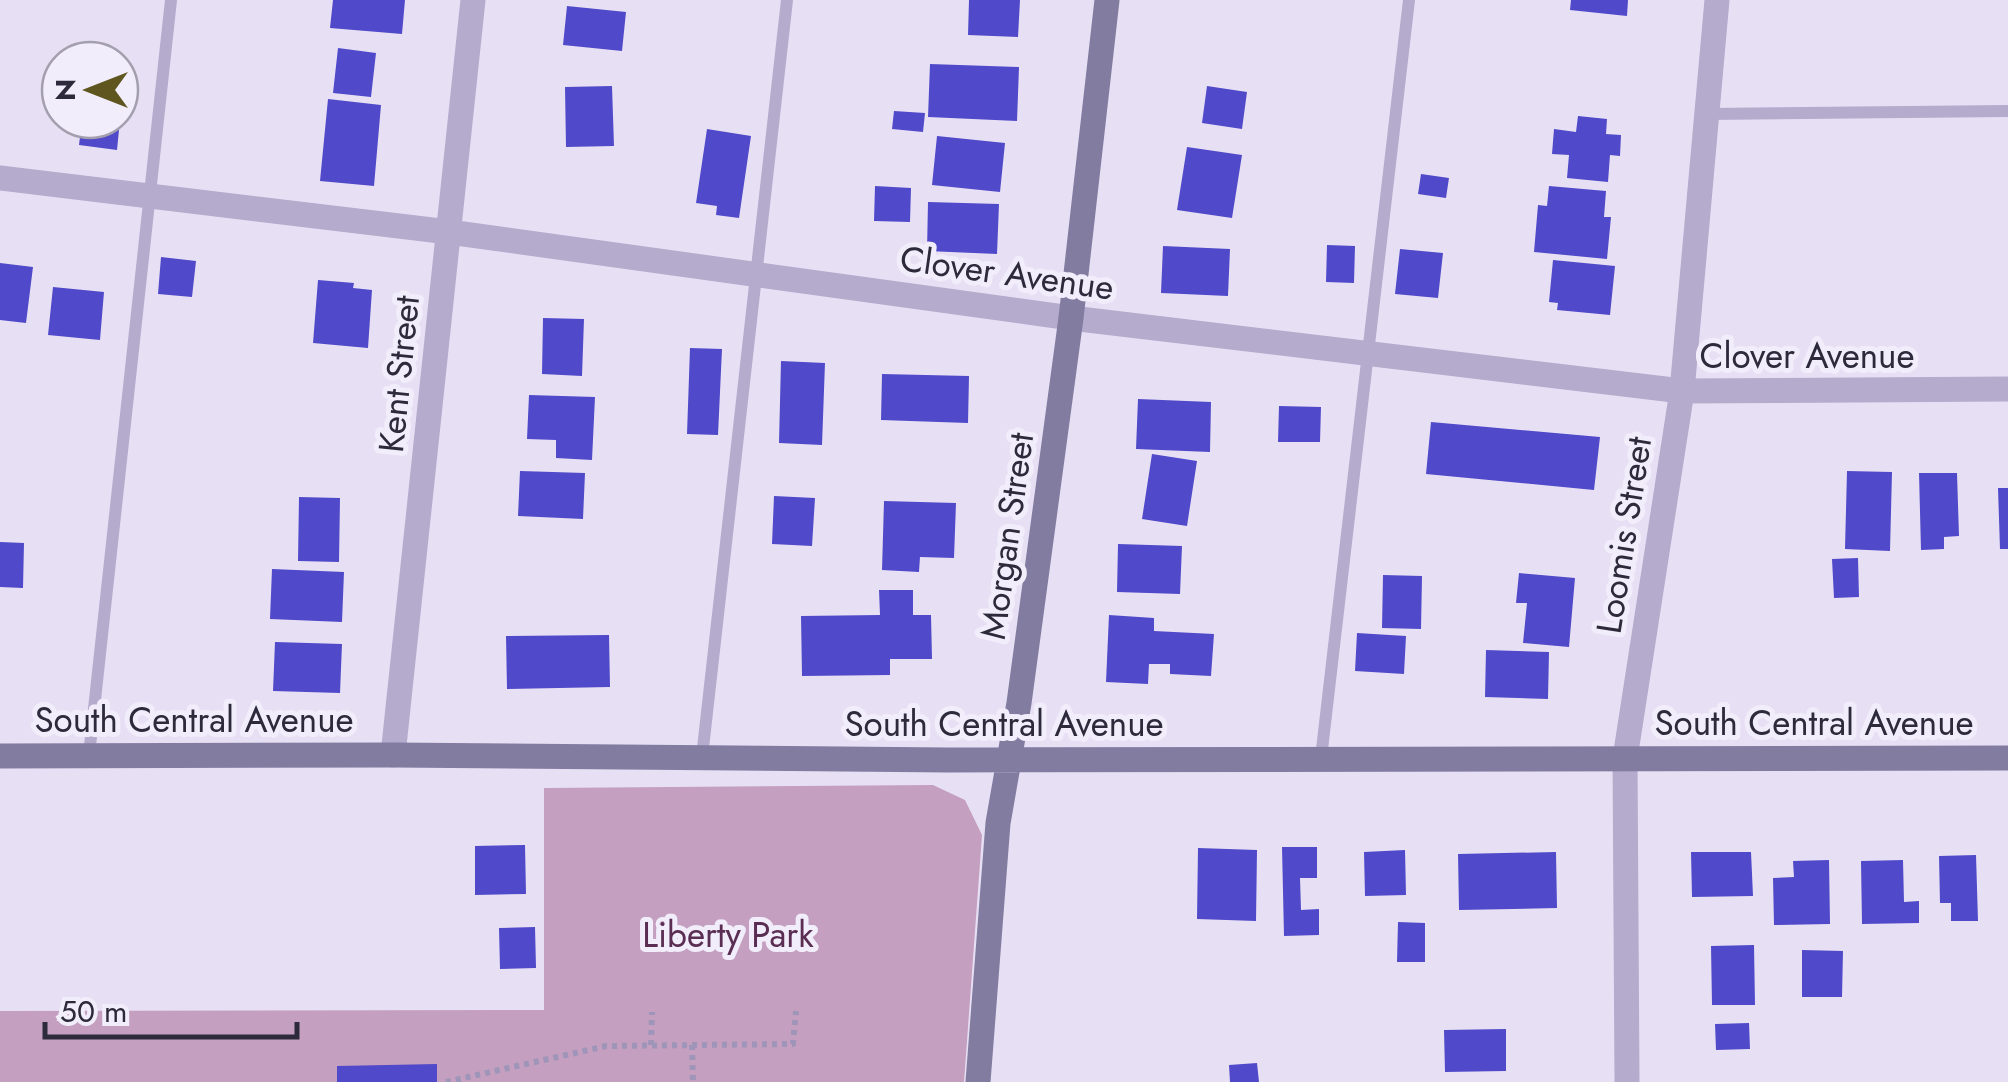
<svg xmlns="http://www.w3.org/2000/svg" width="2008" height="1082" font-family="Jost,sans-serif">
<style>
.green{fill:#c49fbf}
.building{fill:#5049c9}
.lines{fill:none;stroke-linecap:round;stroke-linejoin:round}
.path{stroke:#9e95b9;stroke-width:6;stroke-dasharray:5 5;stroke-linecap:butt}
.service{stroke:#b4abcd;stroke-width:12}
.minor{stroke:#b4abcd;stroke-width:25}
.secondary{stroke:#827ca1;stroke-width:25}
.labels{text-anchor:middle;stroke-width:10;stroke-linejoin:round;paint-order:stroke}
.street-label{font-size:35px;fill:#2c2a3b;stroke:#f2edfb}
.park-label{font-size:35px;fill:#5a2d52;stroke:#f2edfb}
</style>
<rect width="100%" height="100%" fill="#e7e0f4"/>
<path class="green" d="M933,785L965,800L982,835L964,1082H0V1011L544,1010V788Z"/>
<path class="building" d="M333,0H405L402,34L330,28Z
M969,0H1020L1018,37L968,35Z
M1571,0H1628L1627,16L1570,10Z
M567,6L626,12L622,51L563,45Z
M338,48L376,53L371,97L333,93Z
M930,64L1019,67L1017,121L928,117Z
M612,86L614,146L566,147L565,87Z
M1207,86L1247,92L1242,129L1202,123Z
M328,99L381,105L374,186L320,181Z
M894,111L925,113L923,132L892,129Z
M1578,116L1607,119L1606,134L1621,135L1620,156L1610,155L1608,182L1567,178L1569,155L1552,154L1554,129L1576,132Z
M82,120H120L117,150L79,145Z
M707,129L751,136L739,218L716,215L717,206L696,203Z
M937,136L1005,143L1000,192L932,185Z
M1187,147L1242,155L1232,218L1177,210Z
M1421,174L1449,178L1446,198L1418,194Z
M875,186L911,188L910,222L874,221Z
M1549,186L1606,191L1604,217H1611L1607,259L1534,252L1538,205L1547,206Z
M928,202L999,204L997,254L927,251Z
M1327,245L1355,246L1354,283L1326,282Z
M1163,246L1230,249L1228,296L1161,293Z
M1400,249L1443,253L1438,298L1395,294Z
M161,257L196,261L192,297L158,294Z
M1553,260L1615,266L1610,315L1557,310L1558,303L1549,302Z
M0,263L33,267L26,323L0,320Z
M318,280L354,283L353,288L372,290L368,348L313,343Z
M53,287L104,292L100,340L48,335Z
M543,318L584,319L582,376L542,374Z
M690,348L722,349L718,435L687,434Z
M781,361L825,363L822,445L779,443Z
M882,374L969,376L968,423L881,420Z
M529,395L595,397L592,460L556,458V440L527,439Z
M1138,399L1211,402L1210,452L1136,449Z
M1279,406L1321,407L1320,442H1278Z
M1431,422L1600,437L1594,490L1426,474Z
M1152,454L1197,461L1187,526L1142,519Z
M520,471L585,473L583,519L518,516Z
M1847,471L1892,472L1890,551L1845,549Z
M1919,473H1957L1959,536L1944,537V549L1921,550Z
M1998,488H2008V549H2000Z
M774,496L815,498L812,546L772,544Z
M299,497L340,498L339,562L298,561Z
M884,501L956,503L954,558L920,557L919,572L882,570Z
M0,542L24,543L23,588L0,587Z
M1118,544L1182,546L1180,594L1117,592Z
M1858,558L1859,597L1834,598L1832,559Z
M272,569L344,572L342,622L270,619Z
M1519,573L1575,578L1569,647L1523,643L1527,603H1516Z
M1383,575L1422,576L1421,629L1382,628Z
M879,590H913V615H931L932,659H890V675L802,676L801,616L880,615Z
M1109,615L1154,618V631L1214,634L1211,676L1170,674V664H1149L1148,684L1106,682Z
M1357,633L1406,636L1404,674L1355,671Z
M609,635L610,687L507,689L506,636Z
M275,642L342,644L340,693L273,691Z
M1486,650L1549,652L1548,699L1485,697Z
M525,845L526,894L475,895V846Z
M1282,847H1317V878H1300L1301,910L1319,909V935L1284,936Z
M1198,848L1257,850L1256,921L1197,919Z
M1405,850L1406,895L1365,896L1364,852Z
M1556,852L1557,908L1459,910L1458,854Z
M1691,852H1751L1753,896L1692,897Z
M1976,855L1978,921H1951V903H1940L1939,856Z
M1829,860L1830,924L1774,925L1773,878L1794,877L1793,861Z
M1903,860L1904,902L1919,901V923L1862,924L1861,861Z
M1398,922L1425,923V962H1397Z
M535,927L536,968L500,969L499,928Z
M1754,945L1755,1005H1712L1711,946Z
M1802,950L1843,951L1842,997H1802Z
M1749,1023L1750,1049L1716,1050L1715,1024Z
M1506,1029V1071L1445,1072L1444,1030Z
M1257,1063L1259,1082H1230L1229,1065Z
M437,1064V1082H337V1066Z"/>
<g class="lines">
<path class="path" d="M651,1045L652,1012
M692,1045L693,1082
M446,1082L606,1046L793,1044L796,1011"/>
<path class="service" d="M1707,114L2008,111
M89,755L171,0
M702,757L787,0
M1321,758L1409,0"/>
<path class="minor" d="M0,178L449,232L1071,318L1682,391L2008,389
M393,755L473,0
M1627,1082L1625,758L1682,391L1717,0"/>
<path class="secondary" d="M0,756L393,755L949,760L2008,758
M978,1082L998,823L1019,703L1071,318L1107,0"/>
</g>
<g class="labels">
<g class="street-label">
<text transform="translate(1007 273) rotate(8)" y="12">Clover Avenue</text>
<text x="1807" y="368">Clover Avenue</text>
<text transform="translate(399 374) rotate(-84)" y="12">Kent Street</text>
<text transform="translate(1624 535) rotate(-81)" y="12">Loomis Street</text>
<text transform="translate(1007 536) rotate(-82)" y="12">Morgan Street</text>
<text x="194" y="732">South Central Avenue</text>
<text x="1814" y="735">South Central Avenue</text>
<text x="1004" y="736">South Central Avenue</text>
</g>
<g class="park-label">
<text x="728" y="947">Liberty Park</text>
</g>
</g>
<g transform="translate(90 90) rotate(270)"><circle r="48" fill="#f2edfb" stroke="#a39fae" stroke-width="2.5"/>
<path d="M0-8L18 38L0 25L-18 38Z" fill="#5e561e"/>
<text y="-15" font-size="28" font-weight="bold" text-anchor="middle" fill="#2c2a3b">N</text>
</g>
<path d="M45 1022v15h252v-15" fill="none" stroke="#2c2a3b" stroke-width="5"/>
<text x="60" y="1022" font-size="30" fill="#2c2a3b" stroke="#f2edfb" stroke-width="8" paint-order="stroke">50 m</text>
</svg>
